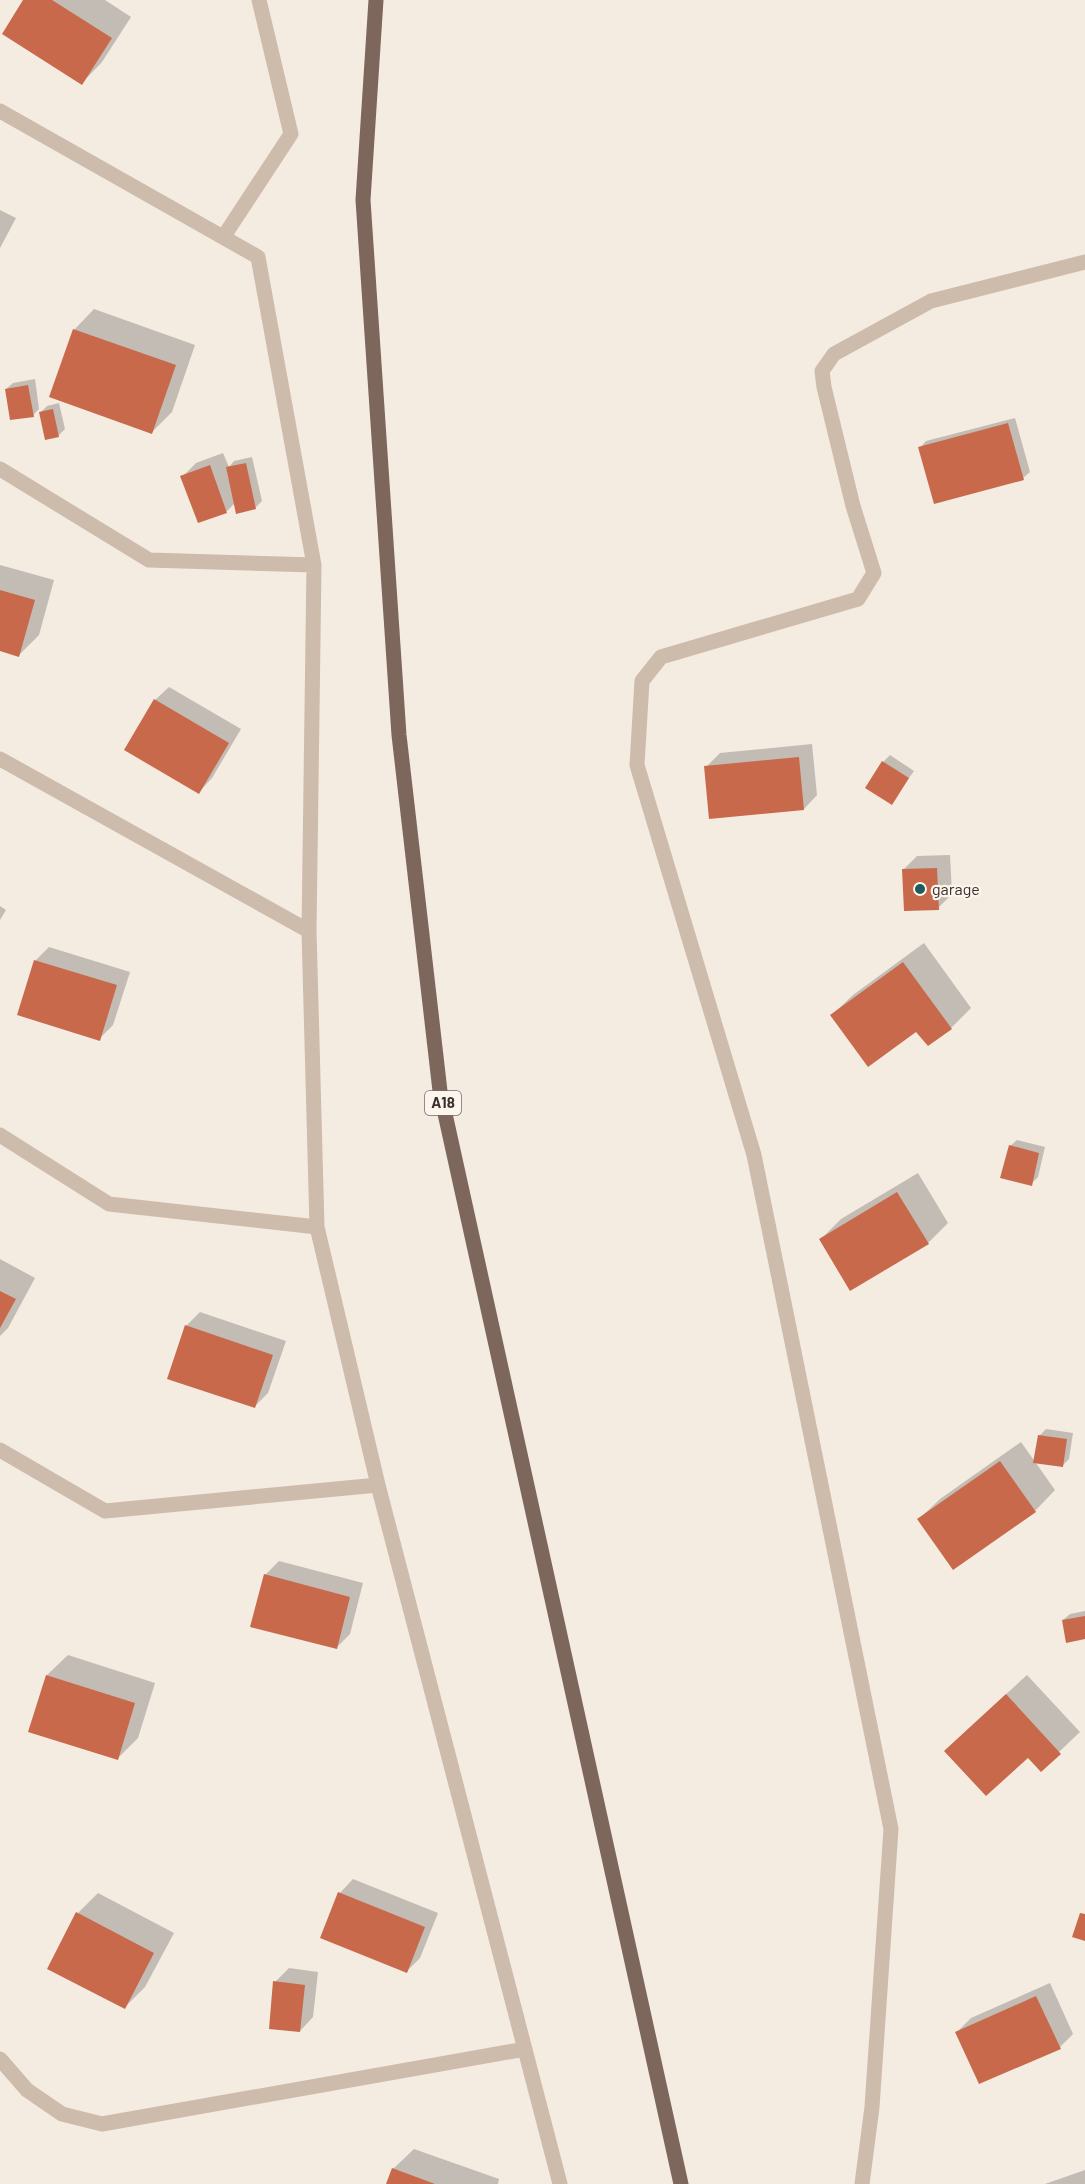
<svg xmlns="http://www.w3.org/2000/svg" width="1085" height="2184" font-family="Barlow,sans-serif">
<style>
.shadow{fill:#0003}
.building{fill:#c8694b}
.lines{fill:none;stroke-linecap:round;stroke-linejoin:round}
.minor{stroke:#cdbbac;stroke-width:15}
.major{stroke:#7d675c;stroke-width:15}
.poi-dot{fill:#1f5a5e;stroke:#fbf5ee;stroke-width:2}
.labels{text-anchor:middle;stroke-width:4.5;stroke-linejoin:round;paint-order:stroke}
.shield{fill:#fbf5ee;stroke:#756b66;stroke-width:1.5}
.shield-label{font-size:15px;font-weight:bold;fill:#3b302b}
.poi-label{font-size:16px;fill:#3b302b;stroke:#fbf5ee;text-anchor:start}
</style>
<rect width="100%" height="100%" fill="#f4ebe1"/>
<path class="shadow" d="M25,0H105L131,17L102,62L82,83Z
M0,210L16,218L0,248Z
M94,309L195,345L172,412L152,432L74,330Z
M35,379L39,409L33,415L6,389L13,383Z
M59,403L65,429L59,435L46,438L40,413L47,406Z
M1015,418L1030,472L1023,478L920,448L926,441Z
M223,453L229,467L234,461L252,457L262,501L255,508L235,503L227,511L199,521L182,477L196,463Z
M0,565L54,580L39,635L19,655L0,650Z
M169,687L241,729L212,778L199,792L155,700Z
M812,744L817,795L804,809L706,767L720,753Z
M890,755L914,771L891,803L883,762Z
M950,855L952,894L938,908L903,870L917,856Z
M0,906L6,910L0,920Z
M924,943L971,1008L951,1028L917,1030L832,1015L853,995Z
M49,947L130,972L113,1025L99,1039L19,1014L36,960Z
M1017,1140L1045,1147L1038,1177L1031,1184L1010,1146Z
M918,1173L948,1223L928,1243L821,1239L841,1219Z
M0,1259L35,1278L8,1328L0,1336Z
M200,1312L286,1341L268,1393L254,1407L186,1326Z
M1046,1429L1073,1433L1069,1459L1062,1466L1039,1436Z
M1021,1442L1055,1490L1035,1511L919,1519L940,1499Z
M279,1561L363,1583L350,1634L336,1648L265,1575Z
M1085,1611V1638L1063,1620L1070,1614Z
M68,1655L155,1683L138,1738L118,1758L30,1731L47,1675Z
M1027,1675L1080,1732L1041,1769L1028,1756L967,1730Z
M353,1879L438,1913L420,1958L406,1972L340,1893Z
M98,1893L174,1933L145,1987L125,2007L78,1913Z
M289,1968L318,1972L313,2017L300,2031L275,1982Z
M1050,1983L1073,2034L1060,2047L957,2032L971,2018Z
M414,2149L499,2179L498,2184H388L393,2169Z
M1085,2170V2184H1045Z"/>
<path class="building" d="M23,0H52L112,38L82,85L2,34Z
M73,329L176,365L152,434L49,397Z
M28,385L34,417L10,420L5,389Z
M53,409L59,437L45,440L39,412Z
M1008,423L1024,480L934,504L918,447Z
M246,463L256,509L236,514L226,467Z
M210,465L227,513L198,523L180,476Z
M0,590L35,600L19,657L0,651Z
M154,699L229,743L199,794L124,750Z
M799,757L804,810L709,819L704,766Z
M882,761L909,778L892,805L865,788Z
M937,868L939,910L904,911L902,869Z
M34,960L117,985L100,1041L17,1015Z
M903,962L952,1029L928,1046L916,1032L868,1067L830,1015Z
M1009,1145L1039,1153L1032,1186L1000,1178Z
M897,1192L929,1244L850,1291L819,1239Z
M0,1291L16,1299L0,1328Z
M185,1325L273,1355L255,1408L167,1379Z
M1038,1435L1067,1439L1063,1467L1033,1463Z
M1000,1461L1036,1512L953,1570L917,1519Z
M264,1574L350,1597L337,1649L250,1627Z
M1085,1616V1639L1066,1643L1062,1620Z
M46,1675L135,1703L118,1760L28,1732Z
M1006,1694L1061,1754L1041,1772L1028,1758L986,1796L944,1751Z
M338,1892L425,1927L407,1973L320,1938Z
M76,1912L154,1953L125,2009L47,1969Z
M1080,1913L1085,1914V1941L1072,1937Z
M273,1981L305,1985L300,2032L269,2029Z
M1036,1996L1061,2049L979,2084L955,2032Z
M392,2168L435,2184H386Z"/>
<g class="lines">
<path class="minor" d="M0,111L258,257L314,565L309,931L317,1227L378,1485L560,2184
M224,236L291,134L259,0
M0,469L149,560L314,565
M0,759L309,931
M0,1135L109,1204L317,1227
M0,1450L105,1511L378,1485
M0,2059L27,2090L62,2114L102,2124L525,2049
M862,2184L872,2107L891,1829L754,1155L637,765L642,681L661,657L858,599L874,573L853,506L824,387L822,371L834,354L931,301L1085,262"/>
<path class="major" d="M376,0L363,200L399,735L440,1091L681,2184"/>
</g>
<circle class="poi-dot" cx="920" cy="889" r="6"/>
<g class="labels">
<rect class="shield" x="425" y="1091" width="36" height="24" rx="4.5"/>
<g class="shield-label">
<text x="443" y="1108">A18</text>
</g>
<g class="poi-label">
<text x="932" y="895">garage</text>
</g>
</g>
</svg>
